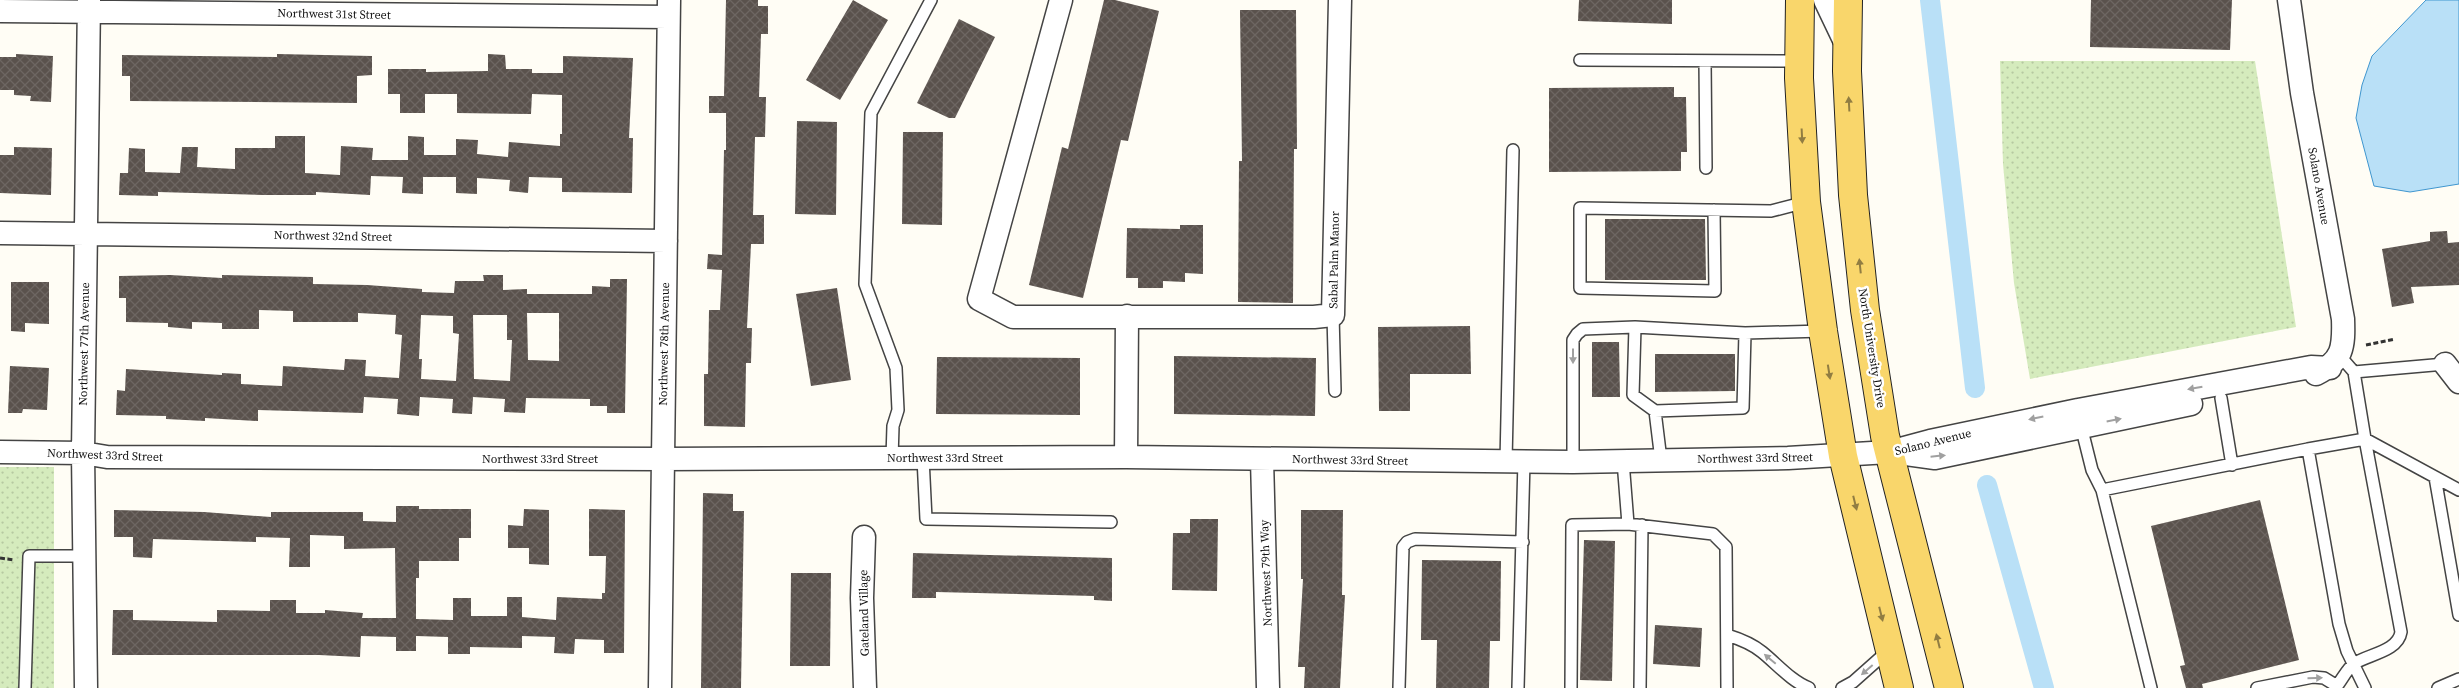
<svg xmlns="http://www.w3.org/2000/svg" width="2459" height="688" font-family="'Source Serif 4',serif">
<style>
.grass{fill:url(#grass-dots)}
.water{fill:#b9e0f7;stroke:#3f96cf}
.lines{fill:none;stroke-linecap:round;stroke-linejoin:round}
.canal{stroke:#b9e0f7;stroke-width:20}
.building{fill:url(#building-cross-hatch);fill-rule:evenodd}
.service-casing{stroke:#444;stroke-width:14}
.minor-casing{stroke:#444;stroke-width:25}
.primary-casing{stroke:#222;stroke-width:30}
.path{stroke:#333;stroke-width:3;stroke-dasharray:5 2.5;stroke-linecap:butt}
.service{stroke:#fff;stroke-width:11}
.minor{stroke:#fff;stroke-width:22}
.primary{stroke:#f9d66b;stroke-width:28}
.oneway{fill:#917d42}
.oneway2{fill:#a0a0a0}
.labels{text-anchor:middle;stroke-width:5;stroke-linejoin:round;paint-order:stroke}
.street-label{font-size:12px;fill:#111;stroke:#fff}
</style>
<defs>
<pattern id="grass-dots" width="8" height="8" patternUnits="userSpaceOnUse" patternTransform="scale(1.25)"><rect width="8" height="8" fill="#d5ebbd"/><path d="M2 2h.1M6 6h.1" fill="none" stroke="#b6c8a1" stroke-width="1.8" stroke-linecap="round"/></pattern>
<pattern id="building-cross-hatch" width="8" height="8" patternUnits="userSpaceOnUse" patternTransform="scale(1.25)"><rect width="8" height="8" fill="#5a524d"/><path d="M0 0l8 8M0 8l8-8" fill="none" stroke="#6d6662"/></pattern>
</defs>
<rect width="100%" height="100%" fill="#fffdf5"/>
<path class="grass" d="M2000,61H2255L2296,327L2030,379L2014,283L2003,164Z
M0,467H54V688H0Z"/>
<path class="water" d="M2426,0H2459V184L2410,192L2374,186L2356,118L2362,85L2372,56Z"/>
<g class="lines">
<path class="canal" d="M1930,0L1975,388
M1987,485L2044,688"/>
</g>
<path class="building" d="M726,0H758V6H768V34H761L759,97H766L765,137H755L753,215H764V244H751L747,328H752L751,363H746L745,427L704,426V374H708L709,310H720L722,270L707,269L708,254L722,255L724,150H726V113H709V96H724Z
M853,0L888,20L840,100L806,80Z
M1104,0H1115L1159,11L1128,141L1121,140L1083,298L1029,285L1062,147L1068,149Z
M1579,0H1672V24L1578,21Z
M2091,0H2232L2230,50L2090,47Z
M1240,10H1296L1297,149H1294L1293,303L1238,302L1239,161H1242Z
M959,19L995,37L955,118H949L917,103Z
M16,54L53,56L51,102L30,101L31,96L14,95V90H0V57H16Z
M277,54L372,56V75L357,76V103L130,101V76H122V55L277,57Z
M488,54L505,55L506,69H532V73H563V56L633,58L629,138H633L632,193L562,192V178L529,177L528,193L509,191L510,180L477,178V194L456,193V177H423V194L402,193L403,177L371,176L370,195L316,192V195H264L158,192V196L119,195L120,173H128L129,148L145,149V172L180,173L182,147H198L197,167L235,169V148H275V136H305V173L340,175L341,146L373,148L372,160H408V136L424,137V155H456V139L478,140L477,154L508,157L509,142L560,146V134H562V95L532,94L531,114L457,113V94H425V113H400V94H388V69H426V72L488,71Z
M1674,87V97H1686L1687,152H1681V171L1549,172V88Z
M797,121L837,122L836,215L795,214Z
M903,132H943L942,225L902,224Z
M14,147L52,148L51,195L0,193V155H14Z
M1605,219H1705L1706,280H1605Z
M1180,225H1203V274L1185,273V282L1163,281V288H1138V278H1126L1127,228L1180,229Z
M2447,231L2448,243L2459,242V285L2411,287L2414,303L2392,307L2382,249L2430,241V232Z
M170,275L222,278V275L313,277V284L367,285L422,289V292L454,293L455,281H484L483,275H503V290L527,289V294H592V286L610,287V279H627L625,413H607V406H590V399L526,398L525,413L504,412L505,399L473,397L472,414L452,413L453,399L420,397L419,416L397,414L398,399L364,397L363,413L258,410V421L205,418V421L166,419V416L116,415L117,390L125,391L126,369L222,375V373L241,374V384L282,386L283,366L344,370L345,359L366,360L365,376L399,378L402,335L395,334L396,315L358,313V322H293V311L259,310V329H222V323L192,322V329L168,327V323L126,322V298H119V276ZM527,313H559V361L528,360ZM421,315L453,316V333L459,334L456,381L421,379L422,359H419ZM473,315H507V340H512L510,381L474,379Z
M11,282H49V324L25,323V332L11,331Z
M837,288L851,380L811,386L796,294Z
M1470,326L1471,374H1410V411H1379L1378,327Z
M1592,342H1619L1620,397H1592Z
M1655,354H1735V391L1655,392Z
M1174,356L1316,358L1315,416L1174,414Z
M937,357L1080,358V415L936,414Z
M10,366L49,368L47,410L23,409L22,413H8Z
M703,493L733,494V511H744L741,688H701Z
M2260,500L2299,660L2202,684L2203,688H2186L2180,666L2185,665L2151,526Z
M396,506H419V509H471V538H459V561H419V578H416V619L453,620V598H471V616H507V597H522V617L556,620L557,597L602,599V593H605L606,556H589V509L625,510L624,653H604V640L575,639L574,654L554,653L555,637L522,636V648L470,647V654H448V637L416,636V651H396V637L361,636L360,657L319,655H112L113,610H133V620L217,622V610L270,611V600H296V613H325V610L363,613L362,618H396L395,548L344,549V536L310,535V567H289L290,538L256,537V542L153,539L152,558L133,557V537H114V510L204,512L271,517V512H363V521L396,522Z
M524,509L549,510V565L529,564V548H508V525L523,526Z
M1301,510H1343L1342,595H1345L1340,688H1304L1305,667H1298L1303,579H1301Z
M1190,519H1218L1217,591L1172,590L1173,533H1190Z
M1584,540L1615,541L1612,681L1580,680Z
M913,553L1112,558V601L1094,600V596L936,592V598H912Z
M1422,560L1501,561L1500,641H1490L1489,688H1436L1437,640H1421Z
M791,573H831L830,666H790Z
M1655,625L1702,628L1700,667L1653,664Z"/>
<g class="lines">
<defs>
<path id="service" d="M1580,60L1799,61
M1705,61L1706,168
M1714,210L1715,291L1580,288V208L1771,211L1806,202
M1333,315L1335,391
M2340,356L2354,372L2445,364
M2354,372L2365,439L2308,449L2339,624L2347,651L2365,688
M2221,398L2232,465
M1655,411L1743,408L1745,333
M2081,426L2092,470L2102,490
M2365,439L2459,490
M892,458L893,426L898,410L896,368L865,284L871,113L931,0
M923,458L926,519L1111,522
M1661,460L1655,411L1633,395L1635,327L1745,333L1823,331
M1506,461L1513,150
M1623,461L1628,524
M1573,462V340L1577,334L1583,329L1635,327
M2435,477L2459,615
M1727,635C1740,639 1751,643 1762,652C1777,664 1791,681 1809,688
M25,688L29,556H84
M1399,688L1403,547L1407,542L1415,539L1523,542
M1518,688L1524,461
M1571,688L1572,525L1628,524L1713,534L1726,547L1727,688
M1640,688L1642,525
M1842,688L1853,682L1889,650
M2151,688L2102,490L2308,449
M2257,688L2313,677L2324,678L2337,686
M2335,688C2342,681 2346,669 2355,663C2370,654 2398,651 2401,632L2365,439
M2438,688L2459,679"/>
<path id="minor" d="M1061,0L979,299L1013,317H1314L1333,315L1340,0
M1825,0L1847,46
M2289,0L2302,93L2343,319C2344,347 2343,361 2316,374
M0,11L668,17
M0,233L666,241
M2445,364L2459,382
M0,452L83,453L107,457L663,459L1126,457L1573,462L1788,458L1889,452L1930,441L2078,410L2311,367L2330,368
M1899,453L1935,458L2191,404
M1126,457L1127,316
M1262,459L1268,688
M864,537L862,598L865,688
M86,688L83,453L89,0
M660,688L669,0"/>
<path id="primary" d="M1800,0L1799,78L1806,202L1823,331L1843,456L1899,688
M1848,0L1847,71L1853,195L1865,310L1885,436L1949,688"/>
</defs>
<use href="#service" class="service-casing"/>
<use href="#minor" class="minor-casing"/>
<use href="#primary" class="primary-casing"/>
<path class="path" d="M2366,345L2395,339
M0,558L14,560"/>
<use href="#service" class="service"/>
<use href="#minor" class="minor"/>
<use href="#primary" class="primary"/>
</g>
<defs><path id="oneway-solid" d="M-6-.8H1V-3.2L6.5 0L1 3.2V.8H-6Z" transform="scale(1.25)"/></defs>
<g class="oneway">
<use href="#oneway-solid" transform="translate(1849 104) rotate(-93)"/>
<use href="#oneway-solid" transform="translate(1802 136) rotate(87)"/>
<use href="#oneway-solid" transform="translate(1860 266) rotate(-96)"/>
<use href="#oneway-solid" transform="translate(1829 372) rotate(81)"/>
<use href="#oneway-solid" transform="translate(1855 503) rotate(76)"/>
<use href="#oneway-solid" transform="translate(1881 614) rotate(76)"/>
<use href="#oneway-solid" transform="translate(1938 641) rotate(-104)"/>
</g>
<g class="oneway2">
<use href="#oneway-solid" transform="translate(1573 356) rotate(90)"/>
<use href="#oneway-solid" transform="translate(2195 388) rotate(170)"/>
<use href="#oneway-solid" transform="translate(2036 418) rotate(168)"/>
<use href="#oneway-solid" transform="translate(2114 420) rotate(-11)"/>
<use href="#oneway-solid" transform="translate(1938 456) rotate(-6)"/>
<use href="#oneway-solid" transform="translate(1770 659) rotate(-140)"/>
<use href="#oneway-solid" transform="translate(1867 670) rotate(139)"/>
<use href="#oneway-solid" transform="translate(2315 678) rotate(-1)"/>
</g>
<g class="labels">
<g class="street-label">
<text transform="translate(334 14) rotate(1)" y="4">Northwest 31st Street</text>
<text transform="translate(2319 186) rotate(80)" y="4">Solano Avenue</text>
<text transform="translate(333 236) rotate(1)" y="4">Northwest 32nd Street</text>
<text transform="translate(1334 260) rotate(-89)" y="4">Sabal Palm Manor</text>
<text transform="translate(84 344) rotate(-89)" y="4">Northwest 77th Avenue</text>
<text transform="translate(664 344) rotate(-89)" y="4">Northwest 78th Avenue</text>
<text transform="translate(1872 348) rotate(81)" y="4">North University Drive</text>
<text transform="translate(1933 442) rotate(-14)" y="4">Solano Avenue</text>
<text transform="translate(105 455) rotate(2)" y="4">Northwest 33rd Street</text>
<text x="945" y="462">Northwest 33rd Street</text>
<text transform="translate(1755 458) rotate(-1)" y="4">Northwest 33rd Street</text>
<text x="540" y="463">Northwest 33rd Street</text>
<text transform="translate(1350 460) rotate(1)" y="4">Northwest 33rd Street</text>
<text transform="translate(1266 573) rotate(-92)" y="4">Northwest 79th Way</text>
<text transform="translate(864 613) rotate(-91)" y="4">Gateland Village</text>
</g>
</g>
</svg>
